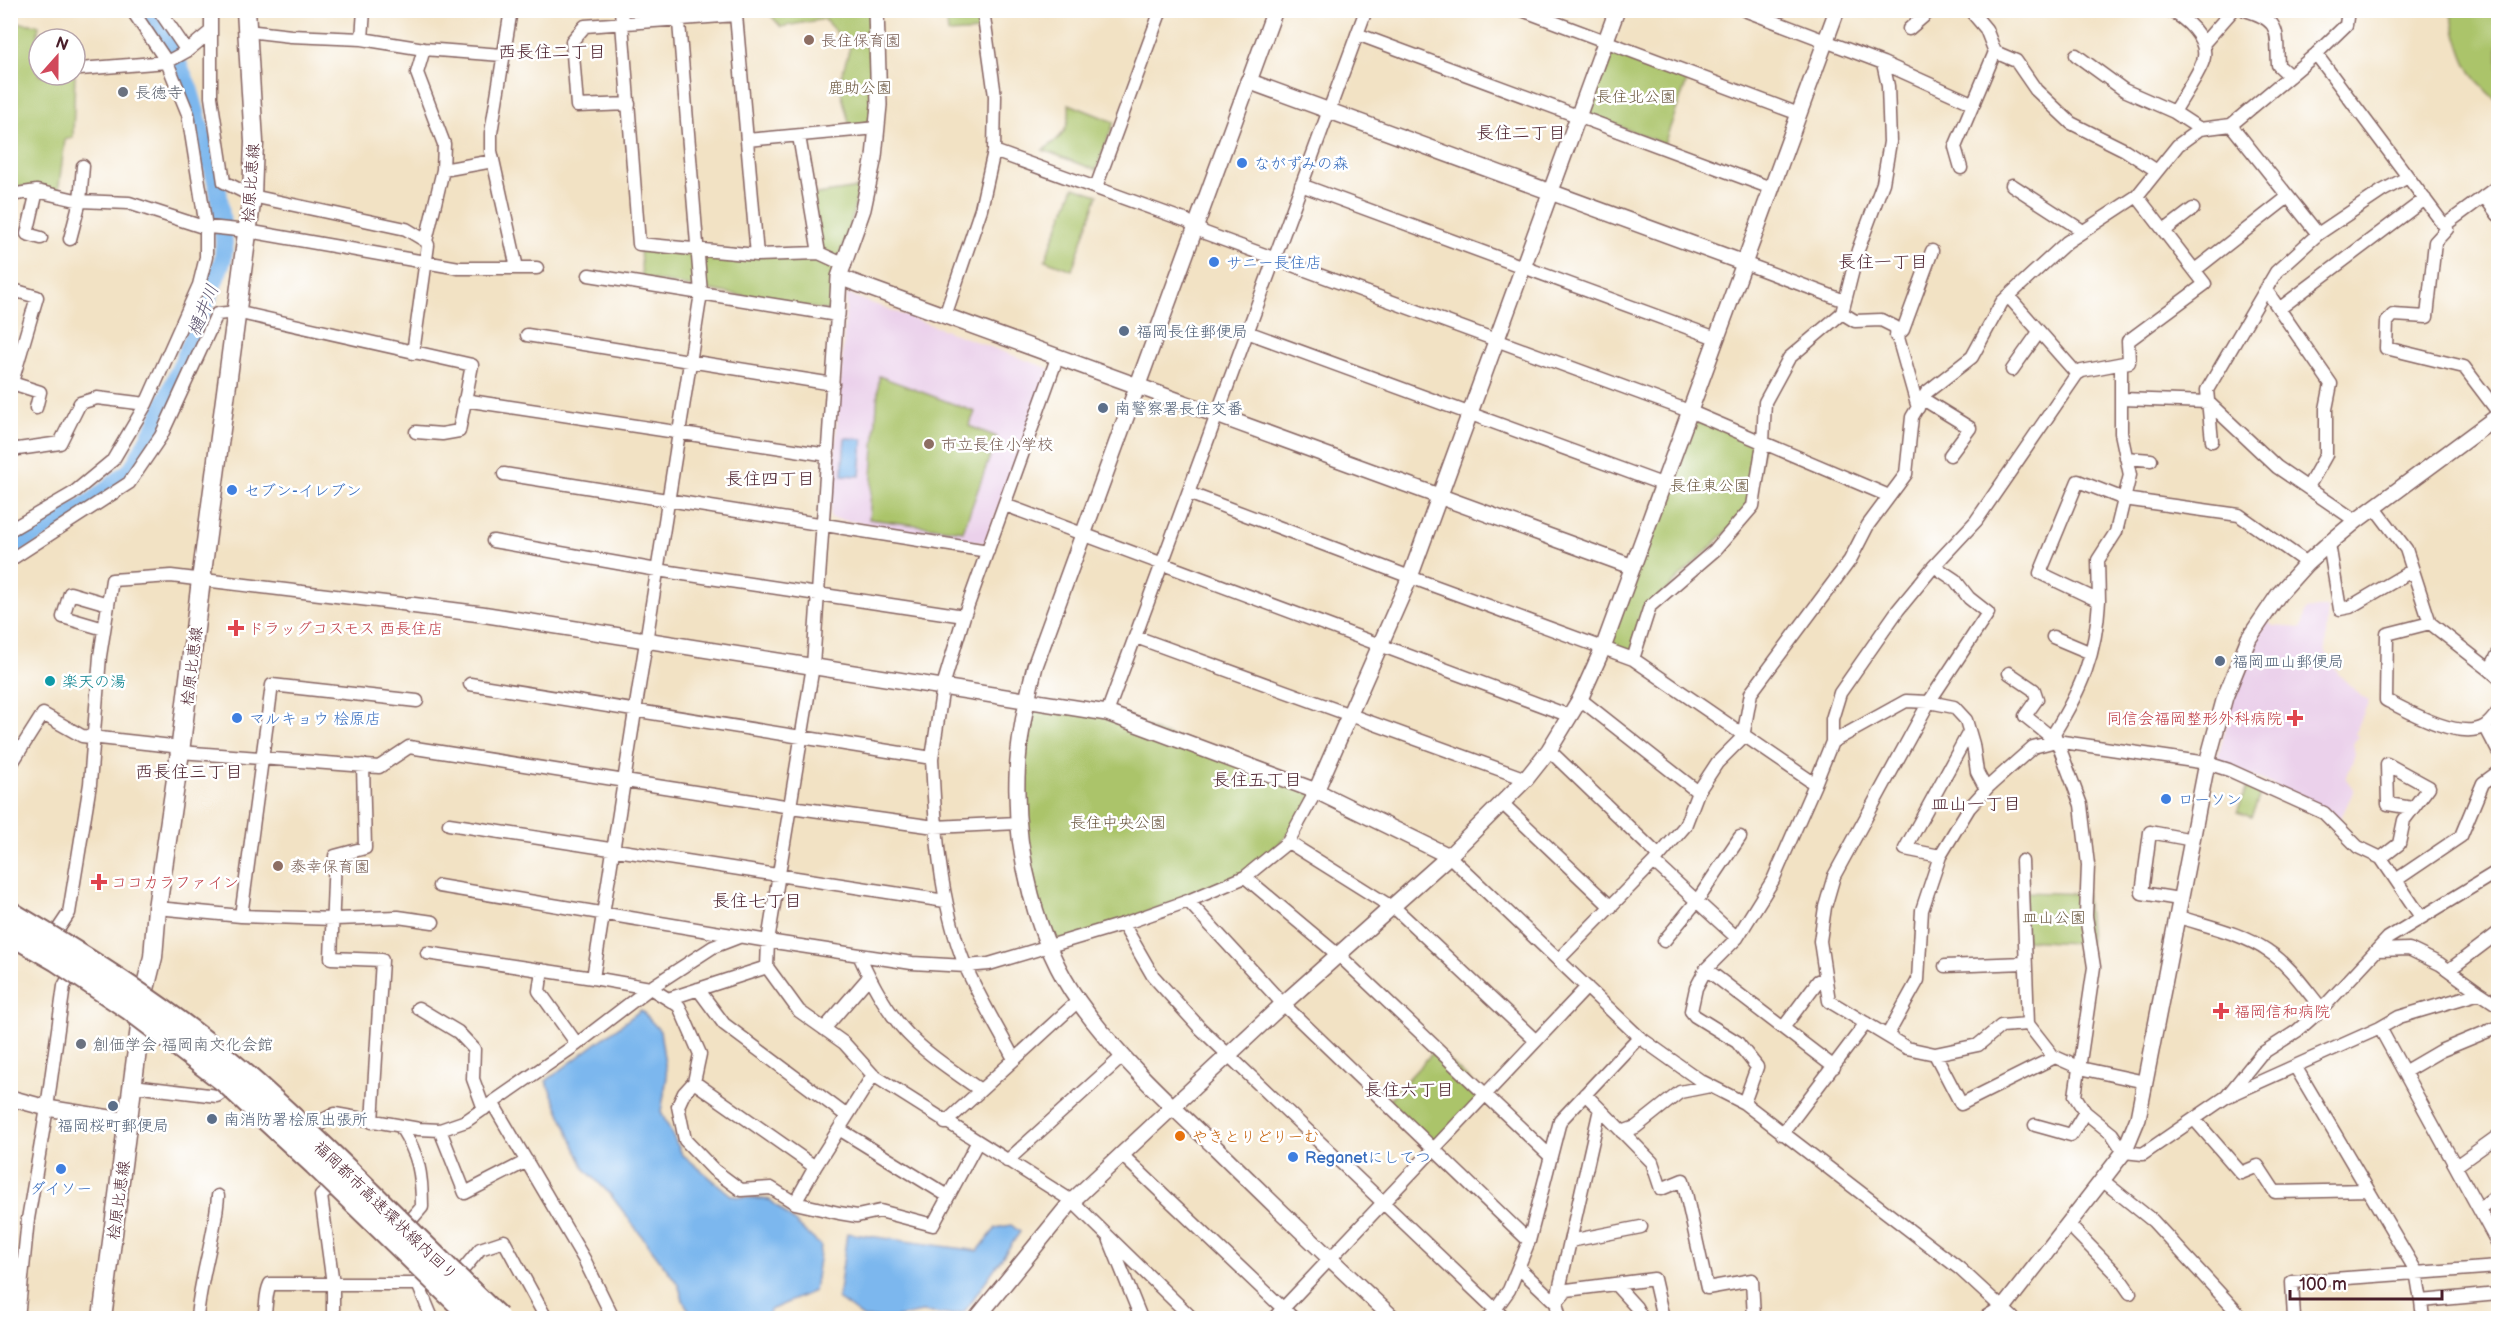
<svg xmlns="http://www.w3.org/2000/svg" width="2509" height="1329" font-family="'Balsamiq Sans','Klee One',sans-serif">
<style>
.built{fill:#ebd1eb}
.green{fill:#abc46a;stroke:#7a724a;stroke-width:1.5}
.water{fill:#7cb7ee;stroke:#636b8c;stroke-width:1.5}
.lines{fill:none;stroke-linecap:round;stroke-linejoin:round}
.river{stroke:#7cb7ee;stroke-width:18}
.minor-casing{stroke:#856361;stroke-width:15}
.tertiary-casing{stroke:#856361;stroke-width:18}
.secondary-casing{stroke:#856361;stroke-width:21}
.minor{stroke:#fff;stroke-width:12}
.tertiary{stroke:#fff;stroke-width:15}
.secondary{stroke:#fff;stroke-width:18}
.motorway-bridge-casing{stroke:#856361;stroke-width:26;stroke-linecap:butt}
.motorway-bridge{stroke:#fff;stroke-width:22}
.education-dot{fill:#8d6e63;stroke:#fff;stroke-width:2}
.worship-dot{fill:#6b7280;stroke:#fff;stroke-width:2}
.shop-dot{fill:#3f7fe0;stroke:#fff;stroke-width:2}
.service-dot{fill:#5c6f8a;stroke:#fff;stroke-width:2}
.health-dot{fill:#e0444e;stroke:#fff;stroke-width:2}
.culture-dot{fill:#0f9aa8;stroke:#fff;stroke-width:2}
.food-dot{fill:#e8710a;stroke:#fff;stroke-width:2}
.labels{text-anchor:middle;stroke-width:5;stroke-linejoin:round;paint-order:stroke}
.education-label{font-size:16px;fill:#785e54;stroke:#fff;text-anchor:start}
.park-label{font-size:16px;fill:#6c5941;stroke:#fff}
.worship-label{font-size:16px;fill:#5b616d;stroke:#fff;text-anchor:start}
.shop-label{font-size:16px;fill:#366cbe;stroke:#fff;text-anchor:start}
.street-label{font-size:16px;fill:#4a1f2b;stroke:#fff}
.service-label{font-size:16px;fill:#4e5e75;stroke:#fff;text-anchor:start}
.health-label{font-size:16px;fill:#be3a42;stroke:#fff;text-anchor:start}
.culture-label{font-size:16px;fill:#0d838f;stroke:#fff;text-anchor:start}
.food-label{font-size:16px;fill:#c56008;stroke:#fff;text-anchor:start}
.neighbourhood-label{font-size:18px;fill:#4a1f2b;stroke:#fff}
.water-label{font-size:18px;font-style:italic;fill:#5c546f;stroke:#fff}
</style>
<rect width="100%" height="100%" fill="#fff"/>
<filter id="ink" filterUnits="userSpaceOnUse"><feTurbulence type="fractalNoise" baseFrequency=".0167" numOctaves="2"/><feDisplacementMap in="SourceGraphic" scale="12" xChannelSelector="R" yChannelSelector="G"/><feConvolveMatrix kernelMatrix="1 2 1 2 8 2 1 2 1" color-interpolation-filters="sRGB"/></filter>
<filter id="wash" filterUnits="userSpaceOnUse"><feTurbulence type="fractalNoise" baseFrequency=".008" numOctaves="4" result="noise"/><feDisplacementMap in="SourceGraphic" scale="24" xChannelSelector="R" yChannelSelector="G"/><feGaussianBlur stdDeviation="1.35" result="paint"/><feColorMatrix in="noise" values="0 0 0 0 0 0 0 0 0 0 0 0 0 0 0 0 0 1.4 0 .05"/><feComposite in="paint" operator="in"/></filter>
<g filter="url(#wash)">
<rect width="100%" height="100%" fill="#f2e2c4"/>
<path class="built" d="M847,294L1050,369L985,543L830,518Z
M2314,608H2328L2325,650L2339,675L2361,696L2369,700L2355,734L2358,736L2353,744L2355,754L2346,779L2354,790L2339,822L2307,799L2217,761L2237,683L2250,649L2266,620L2273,626L2302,628L2306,610Z"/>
<path class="green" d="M767,11H876L877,128L851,131L839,84L850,47L824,19L781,27Z
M946,11H978L981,31L948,33Z
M2450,11H2498V101C2465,77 2460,48 2450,11Z
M10,22L39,25L34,58L39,61V75H75V72L73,137L65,140L58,193L36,187H11Z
M1612,50L1688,78L1664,144L1588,114L1586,110L1608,51Z
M1069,104L1114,122L1096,170L1043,150C1062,138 1071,128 1069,104Z
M1074,187L1098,195L1072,270L1045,260Z
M859,188L851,222L839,258L821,250L811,195Z
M640,249L819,255L838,265L830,311L642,278Z
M879,376L975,412L969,426L997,437L963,531L869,519Z
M1689,411L1763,443L1753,506L1650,606L1633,659L1603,648Z
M1026,700L1107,713L1316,791L1299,824L1245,877L1048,947L1018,823Z
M2249,782L2263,788L2251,817L2237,812Z
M2023,892L2086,894L2090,944L2025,940Z
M1436,1049L1486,1095L1435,1149L1386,1103Z"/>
<path class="water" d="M845,438L863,439L860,476L842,475Z
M641,1010L660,1031L667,1077L661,1112L682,1154L732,1196L770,1200L821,1246L814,1291L770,1310L768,1318H693L683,1300L678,1284L610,1194L585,1169L546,1081Z
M1011,1225L1020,1232L964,1312L951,1315L922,1312L894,1318H864L838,1299L847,1233L978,1251L996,1228Z"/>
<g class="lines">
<path class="river" d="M10,549L94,500L132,469L156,424L190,345L223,259L224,242L218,189L189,88L166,37L145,10"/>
</g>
</g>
<g filter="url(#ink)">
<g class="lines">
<defs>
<path id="minor" d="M159,10L187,51
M211,10V97L224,182L252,196L406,229L426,241
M511,10L491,133V151L517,268
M621,10L639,244L757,255L819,253L845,265
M983,10L995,96L994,151L1187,221L1205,233L1689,411L1889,496
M1522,10L1799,114
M1744,10L1883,63L1974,104
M1970,10L1986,29L1995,52L2016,61L2036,90L2071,123L2125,150L2157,171
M2169,10C2185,18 2207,37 2204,57C2203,68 2180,101 2174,112
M2245,10C2282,21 2276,31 2278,65L2290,76
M1909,29L1931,10
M247,31L291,36L362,39L424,49L502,55
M1357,34L1771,188
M362,39L364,10
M2203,44L2233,10
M2316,54L2447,229L2435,242L2427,317L2393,315L2387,322L2386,348L2464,367L2498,412
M2076,55L2124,90L2174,112L2200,129
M1883,63L1888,86L1890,142L1883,183L1858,250L1842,313L1855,321L1881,320L1895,327L1918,408
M80,69L167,62L187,51L210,32
M629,104L577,106L572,41L585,26L736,15L757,255
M2231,125L2318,234L2382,191L2408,177
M799,136L819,253
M747,140L877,128
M1961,168L1955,147L1995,52
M443,170L493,161
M1301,185L1716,338
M2012,185L2083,231
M1096,187L1161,10
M37,191L27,234L41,238
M10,195L37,191L80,201L129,203L200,226L247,231L459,268H537
M2484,196L2498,215
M2445,225L2498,186
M2164,231L2193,209
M70,239L80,201L83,166
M1744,263L1845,301
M2195,270L2288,197
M589,275L837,315L813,666L768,941L767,967L799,1011L844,1043L873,1075L1072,1201L1192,1318
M10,289L37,297L10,389
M2266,290L2331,384L2326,409V455L2308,487
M2008,296L2077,374
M2279,309L2425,199
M1842,313L1789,358L1765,402L1763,443L1753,506L1715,550L1650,606L1633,659L1815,784L1832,742L1906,701L1929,702L1954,707L1966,720L1973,744L1977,772L1986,789
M945,316L981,209L994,151
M1247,332L1662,484
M527,335L833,384
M1896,336L1903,330L1932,251
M413,353L428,245L426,241L443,170L444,144L417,73L424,49
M2012,370L2039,332
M12,383L40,392L36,408
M1923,399L1970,428L1950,455
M2122,399L2208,402L2277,467L2356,521
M464,400L828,455
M2212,441L2207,390L2276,272L2318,234
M10,447L18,449L60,443L80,403L97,398L146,404L199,285L206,257V227L188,114L167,62L132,10
M2126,458L2151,460
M504,474L988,551
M1188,493L1410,577L1633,659
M1005,505L1570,716
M2375,508L2406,549L2430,623L2387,634L2386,700C2409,712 2461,741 2485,726C2490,723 2495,716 2498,712
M10,530L72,494L113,460L146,404
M2329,544L2340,609L2350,607L2413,570
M10,560L129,483L161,436L217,314L236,312L472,365L459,431L442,434L416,432
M2307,563L2239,515L2124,499L2078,481L2040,573L2099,601C2096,654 2082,688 2054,733L2081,805L2088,865L2086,916L2094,967L2075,1096L2085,1112L2112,1134L2124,1152L2143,1154L2226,1097L2295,1066L2416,1271L2421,1301L2498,1294
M2099,601L2098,560L2116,532L2130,475L2121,433V364
M964,616L1057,358
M2430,623L2490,670
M104,629L63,617L70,593L108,604
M1136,637L1526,779
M2053,637L2091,653
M2498,654L2490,670L2498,677
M2009,673L2034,690L2037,699L2025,716L2056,741
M470,684L932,758L943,686L964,616L657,570L493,541
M1580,699L1698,792
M1107,713L1366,10
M2485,726L2498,751
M1832,742V719L1840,693L1898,610L1934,566
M1549,750L1659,856
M932,758C935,828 939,900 965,965C979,998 998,1028 1014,1059
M363,765L365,848L335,856L331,958L382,960L372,1122
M10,766L43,714L82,736L172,746L180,752L379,767L409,747L791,807L935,827L1018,823
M1502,803L1611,907
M449,824L945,901
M1288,842L1398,911L1536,1041
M1449,856L1639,1037L1701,1081L1744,1103L1960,1269L2013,1318
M1940,856L1905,849L1969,732
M2381,858L2399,844L2404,820L2429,787L2387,764L2388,804L2412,808
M2022,861L2028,1024L2053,1056L2080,1068L2145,1082
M1654,862L1737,938
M1245,877L1344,960L1550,1156
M2396,880L2461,836L2483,783L2498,772
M439,886L768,941L912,963L966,966L989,964L1123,924L1188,901L1245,877L1288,842L1316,791
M2179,899L2142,893L2150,832L2193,840
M1188,901L1283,1004L1529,1241
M157,908L241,916L334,919L398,917L433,922
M241,916L272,685L417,701
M2176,916C2206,926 2242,933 2268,951C2290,965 2306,990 2322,1009
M1123,924L1153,976L1200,1028L1504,1318
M57,931L69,913L90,784L100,656L112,580L171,576L410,605
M1664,941L1697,901L1740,837
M2378,950L2409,949L2440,964L2480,993
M427,953L593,978L701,293L678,10
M859,955C872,984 890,1018 914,1040C933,1059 958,1074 980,1090
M1559,959L1654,862L1685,826L1698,792L1717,763L1743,737L1751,693L1850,560L1868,525L1906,474L1912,417L1927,392L1972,357L2002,302L2067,242L2137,196L2178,145L2200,129L2231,125L2316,54L2346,25L2348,10
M1945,966L2025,963
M1706,969L1834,1067
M542,970L539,991L577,1044
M2449,970L2498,933
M593,978L650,988L668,999L767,967
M698,989L724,1024L847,1116
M668,999L679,1006L700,1054L694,1082L684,1093L678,1106L685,1140L714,1170L741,1190L771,1188L795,1203L839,1213L857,1216L880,1211L933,1225L977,1143
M418,1008L458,1032L474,1049L473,1079L484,1109
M2028,1024L2001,1026L1978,1045L1935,1054L1907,1048L1887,1036L1918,980L1922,910L1940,856L1969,808L1988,787L2033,747L2056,741L2207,763L2229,770L2324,813L2358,847L2381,858L2421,917
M1783,1028L1818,981L1825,978
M2380,1028L2399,1017L2480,993L2498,1005
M824,1029L869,977
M1887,1036L1829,1001L1820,941L1825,907L1834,876L1929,702L1988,613L1969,598L1955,580L1934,566L1976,521L2077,374L2082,371L2129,362L2128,341L2205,284L2137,196
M1935,1054L1961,1104L2055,1057
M2295,1066L2380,1028L2498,1244
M2404,1072L2440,1051L2498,1027
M694,1082L815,1167
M133,1086L217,1096L228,1088
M2227,1096L2261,1054L2297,1031L2322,1009L2388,938L2498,871
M1744,1103L1757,1067L1737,1042L1695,1016L1691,1011L1696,988L1706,969L1737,938L1773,880L1815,784
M493,1104L584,1259L613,1318
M1600,1109L1652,1162L1661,1189L1683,1180L1707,1288L1752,1280L1754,1318
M2195,1120L2241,1173L2258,1166L2275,1192L2368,1190
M945,1123L1078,1001
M2035,1125L2071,1135L2085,1112
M401,1127C419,1156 422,1173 422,1207L410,1221
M839,1129L948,1196
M440,1130L465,1193L527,1161
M1622,1132L1636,1127L1680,1092L1710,1086
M1782,1134L1866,1023
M307,1139L325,1119L335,1114L419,1129L440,1130L466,1121L577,1044L650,988L713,947L739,937
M1122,1155L1293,1318
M1007,1161L1122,1057
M2456,1166L2498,1136
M2102,1180L2153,1221L2237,1312
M795,1203L815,1167L873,1075
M2479,1209L2498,1194
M2069,1225L2116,1273L2130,1293
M1110,1241L1141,1318
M1570,1241L1641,1227
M1519,1268L1556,1303L1567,1290L1654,1279L1663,1318
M461,1272L480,1249L504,1241L546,1318
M1615,1284L1636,1307L1642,1318
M2421,1301L2423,1318
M18,1318L28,1219L47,1108L64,986L73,970
M197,1318C200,1277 215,1238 218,1196
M263,1318C268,1307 264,1297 270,1284H418L432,1318
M333,1318V1284L321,1196L335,1183
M1274,1318L1587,987
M1489,1318L1509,1290L1529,1241L1560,1121L1639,1037
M1560,1318L1556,1303L1600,1109L1585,1094
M2294,1318L2292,1282L2498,1267"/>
<path id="tertiary" d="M1275,10L1035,666C1026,702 1018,741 1017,778C1015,851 1036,942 1079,1002C1118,1057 1167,1102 1216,1148C1274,1205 1333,1262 1393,1318
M1248,81L1744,263
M839,277L1633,567
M837,315L839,277L863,209L874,157L879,105L876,10
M410,605L481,614L1107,713L1316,791L1449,856
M1316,791L1410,577L1617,10
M10,1098L47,1108L129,1121
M977,1318L1072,1201L1283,1004L1449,856L1526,779L1549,750L1580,699L1603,648L1837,10
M1987,1318L2003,1308L2124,1152L2138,1118L2207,763L2225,697L2249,638L2279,594L2306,564L2327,545L2356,521L2498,416"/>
<path id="secondary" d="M102,1318L145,989L153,957L157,908L180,752L201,580L252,196L254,142L246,10"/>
</defs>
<use href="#minor" class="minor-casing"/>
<use href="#tertiary" class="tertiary-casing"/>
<use href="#secondary" class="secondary-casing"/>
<use href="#minor" class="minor"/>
<use href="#tertiary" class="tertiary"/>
<use href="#secondary" class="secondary"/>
<defs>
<path id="motorway-bridge" d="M10,913C89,960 169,1010 239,1070C329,1148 412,1236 498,1318
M10,933L57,960L129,1008L225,1081L315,1164L474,1318"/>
</defs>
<use href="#motorway-bridge" class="motorway-bridge-casing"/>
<use href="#motorway-bridge" class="motorway-bridge"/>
</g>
</g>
<g class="education-dot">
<circle cx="809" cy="40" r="6"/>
<circle cx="929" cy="444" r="6"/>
<circle cx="278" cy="866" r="6"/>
</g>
<g class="worship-dot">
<circle cx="123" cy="92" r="6"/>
<circle cx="81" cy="1044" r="6"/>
</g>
<g class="shop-dot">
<circle cx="1242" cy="163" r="6"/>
<circle cx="1214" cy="262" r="6"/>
<circle cx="232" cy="490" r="6"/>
<circle cx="237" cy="718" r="6"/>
<circle cx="2166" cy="799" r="6"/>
<circle cx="1293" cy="1157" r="6"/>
<circle cx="61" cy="1169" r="6"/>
</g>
<g class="service-dot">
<circle cx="1124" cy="331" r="6"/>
<circle cx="1103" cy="408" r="6"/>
<circle cx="2220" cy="661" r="6"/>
<circle cx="113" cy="1106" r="6"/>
<circle cx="212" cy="1119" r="6"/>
</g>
<g class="health-dot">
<path d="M233 619h6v6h6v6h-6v6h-6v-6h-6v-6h6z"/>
<path d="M2292 709h6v6h6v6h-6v6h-6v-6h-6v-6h6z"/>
<path d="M96 873h6v6h6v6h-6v6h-6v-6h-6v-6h6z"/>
<path d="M2218 1002h6v6h6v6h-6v6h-6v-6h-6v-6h6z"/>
</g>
<circle class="culture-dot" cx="50" cy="681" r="6"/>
<circle class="food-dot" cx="1180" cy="1136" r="6"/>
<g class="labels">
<g class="education-label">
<text x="821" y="46">長住保育園</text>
<text x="941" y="450">市立長住小学校</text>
<text x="290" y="872">泰幸保育園</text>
</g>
<g class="park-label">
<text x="860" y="93">鹿助公園</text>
<text x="1636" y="102">長住北公園</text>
<text x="1710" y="491">長住東公園</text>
<text x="1118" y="828">長住中央公園</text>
<text x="2054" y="923">皿山公園</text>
</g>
<g class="worship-label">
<text x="135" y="98">長徳寺</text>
<text x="93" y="1050">創価学会 福岡南文化会館</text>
</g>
<g class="shop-label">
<text x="1254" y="169">ながずみの森</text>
<text x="1226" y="268">サニー長住店</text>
<text x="244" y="496">セブン-イレブン</text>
<text x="249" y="724">マルキョウ 桧原店</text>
<text x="2178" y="805">ローソン</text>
<text x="1305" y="1163">Reganetにしてつ</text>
<text x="61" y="1194" text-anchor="middle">ダイソー</text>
</g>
<g class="street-label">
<text transform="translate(250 183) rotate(-86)" y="6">桧原比恵線</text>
<text transform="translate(191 666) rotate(-83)" y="6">桧原比恵線</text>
<text transform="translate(118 1200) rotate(-82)" y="6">桧原比恵線</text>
<text transform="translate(386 1210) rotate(44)" y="6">福岡都市高速環状線内回り</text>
</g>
<g class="service-label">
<text x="1136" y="337">福岡長住郵便局</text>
<text x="1115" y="414">南警察署長住交番</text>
<text x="2232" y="667">福岡皿山郵便局</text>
<text x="224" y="1125">南消防署桧原出張所</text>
<text x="113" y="1131" text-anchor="middle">福岡桜町郵便局</text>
</g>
<g class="health-label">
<text x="248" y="634">ドラッグコスモス 西長住店</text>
<text x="2282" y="724" text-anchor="end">同信会福岡整形外科病院</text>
<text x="111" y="888">ココカラファイン</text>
<text x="2234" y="1017">福岡信和病院</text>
</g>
<g class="culture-label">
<text x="62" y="687">楽天の湯</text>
</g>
<g class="food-label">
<text x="1192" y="1142">やきとりどりーむ</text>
</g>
<g class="neighbourhood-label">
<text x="552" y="58">西長住二丁目</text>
<text x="1521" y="139">長住二丁目</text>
<text x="1883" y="268">長住一丁目</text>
<text x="770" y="485">長住四丁目</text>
<text x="189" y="778">西長住三丁目</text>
<text x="1257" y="786">長住五丁目</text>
<text x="1976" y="810">皿山一丁目</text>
<text x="757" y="907">長住七丁目</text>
<text x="1409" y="1096">長住六丁目</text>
</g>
<g class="water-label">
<text transform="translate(203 310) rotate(-68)" y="6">樋井川</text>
</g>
</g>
<rect width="2509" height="1329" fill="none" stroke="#fff" stroke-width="36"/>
<g transform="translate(57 57) rotate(21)"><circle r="28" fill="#ffffff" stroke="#b7a5aa" stroke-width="1.5"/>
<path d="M0-4.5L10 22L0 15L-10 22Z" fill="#d1495b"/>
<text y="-9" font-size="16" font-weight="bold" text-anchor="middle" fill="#4a1f2b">N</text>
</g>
<path d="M2290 1290v9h152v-9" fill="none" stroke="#4a1f2b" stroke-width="3"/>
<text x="2299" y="1290" font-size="18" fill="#4a1f2b" stroke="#ffffff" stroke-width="4.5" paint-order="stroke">100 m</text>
</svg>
